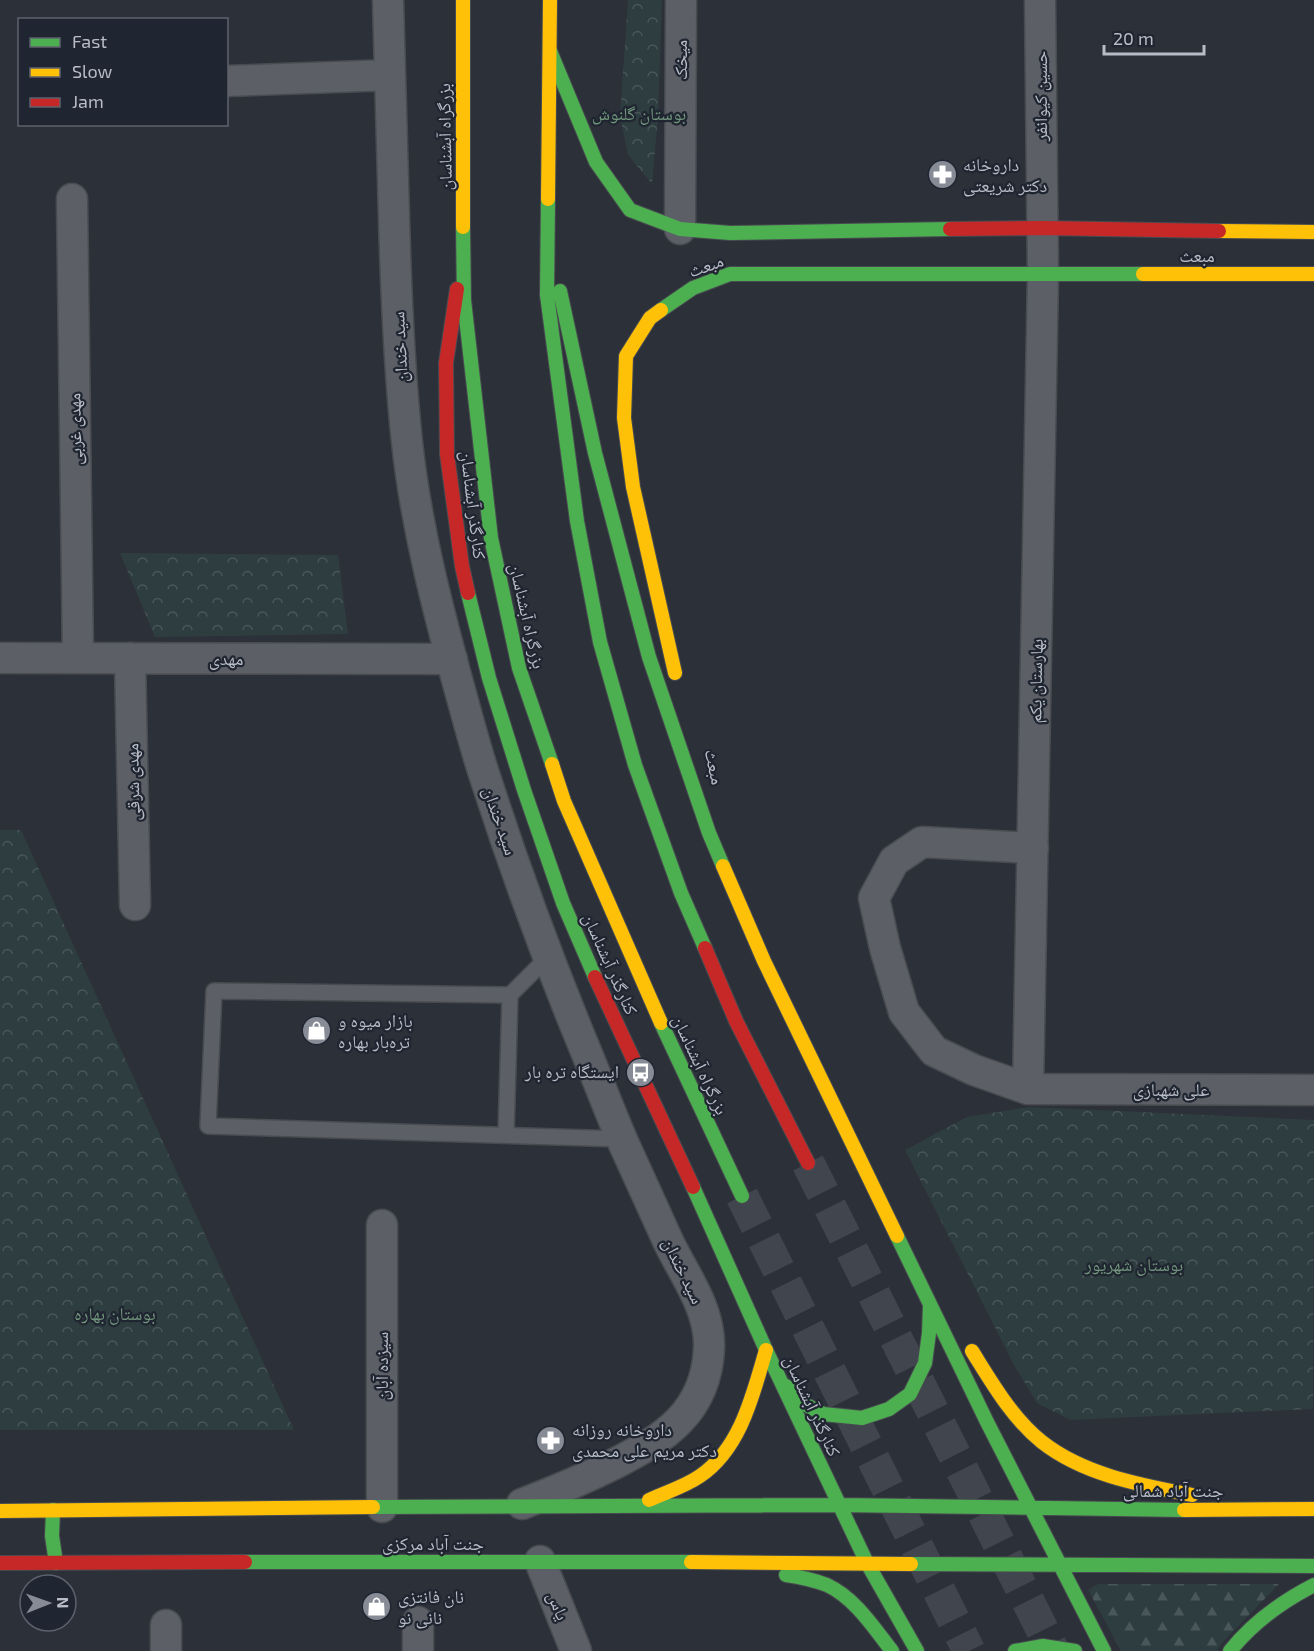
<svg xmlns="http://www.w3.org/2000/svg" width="1314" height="1651" font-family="'Exo 2','Noto Naskh Arabic',sans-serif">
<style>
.forest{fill:url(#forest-firs)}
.park{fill:url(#park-crowns)}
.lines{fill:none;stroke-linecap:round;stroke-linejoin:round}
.highway-tunnel{stroke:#41454d;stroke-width:33;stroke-dasharray:33 16;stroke-linecap:butt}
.lane-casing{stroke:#484b50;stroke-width:18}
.street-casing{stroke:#484b50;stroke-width:33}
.fast-casing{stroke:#484b50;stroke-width:16}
.slow-casing{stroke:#484b50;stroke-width:16}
.jam-casing{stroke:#484b50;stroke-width:16}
.lane{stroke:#5c5f65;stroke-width:15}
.street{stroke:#5c5f65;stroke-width:30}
.fast{stroke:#4caf50;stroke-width:14}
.slow{stroke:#ffc107;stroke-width:14}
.jam{stroke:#c62828;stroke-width:14}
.labels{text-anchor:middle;stroke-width:4.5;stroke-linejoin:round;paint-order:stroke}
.street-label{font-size:18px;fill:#b7bcc7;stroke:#202631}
.park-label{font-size:18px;fill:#71957c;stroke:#202631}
.poi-label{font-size:18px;fill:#b7bcc7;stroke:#202631;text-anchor:start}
</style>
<defs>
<pattern id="forest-firs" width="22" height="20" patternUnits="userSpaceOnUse" patternTransform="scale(1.5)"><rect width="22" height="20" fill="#2e3d40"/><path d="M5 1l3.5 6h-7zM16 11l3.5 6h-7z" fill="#4a575a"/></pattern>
<pattern id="park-crowns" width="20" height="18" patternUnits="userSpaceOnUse" patternTransform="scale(1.5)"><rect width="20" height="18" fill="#2e3d40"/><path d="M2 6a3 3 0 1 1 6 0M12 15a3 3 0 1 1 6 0" fill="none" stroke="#4a575a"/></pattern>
</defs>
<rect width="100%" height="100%" fill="#2c3038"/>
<path class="forest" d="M1098,1584H1279L1221,1644L1217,1651H1121L1088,1590Z"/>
<path class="park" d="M628,0H662L658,116L652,184L628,155L620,116Z
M120,553L338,555L348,634L155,637Z
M0,830H21L294,1430H0Z
M1029,1107L1314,1120L1313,1409L1070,1420L1037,1403L1014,1365L905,1150L967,1117Z"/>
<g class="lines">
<path class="highway-tunnel" d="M808,1163L1053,1651
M742,1196L969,1651"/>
<defs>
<path id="lane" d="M548,957L510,995L214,991L208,1126L622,1139
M506,1135L510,995"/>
<path id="street" d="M388,0C390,72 392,145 394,217C396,292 399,368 407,442C416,526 437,606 459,687C468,719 476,751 487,783C516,873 549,962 585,1049C598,1080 610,1112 623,1142C638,1175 653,1208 668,1241C684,1275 711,1309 709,1349C706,1412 665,1438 614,1464C584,1479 553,1492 522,1504
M226,81L390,75
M72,199L78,658
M680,229L681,0
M0,658L452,659
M130,658L135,905
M1033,848L922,842L894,861L874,898L885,948L904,1012L934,1051L974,1070L1028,1089L1314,1090
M1028,1089L1043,274L1040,0
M382,1507V1225
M540,1561L576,1651
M166,1651V1625
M418,1651V1622"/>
<path id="fast" d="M550,51L596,162L630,210L680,229L730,233L950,229
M548,199L547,295L577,521L600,642L635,765L681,893L705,948
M463,227L464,300L491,538L519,668L552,764
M560,291L595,453L649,657L709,833L723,866
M661,310L693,288L730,274H1143
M468,593L489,678L524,790L563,903L595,977
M661,1023L742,1196
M693,1187L766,1350L867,1563L917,1651
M897,1236L987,1422L1104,1651
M786,1386L801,1402L823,1414L862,1418L889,1409L910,1394L925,1363L929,1333L930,1305
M373,1507L839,1505L1184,1510
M53,1510L52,1536L56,1563
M245,1562H691
M911,1564L1314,1566
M786,1575C800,1577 814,1580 827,1585C855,1598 874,1628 892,1651
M1015,1651L1043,1646L1075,1651
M1230,1651C1253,1622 1281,1602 1314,1585"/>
<path id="slow" d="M463,0V227
M548,199L550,0
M1219,231L1314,232
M1143,274H1314
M661,310L650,318L626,356L624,418L633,487L675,673
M552,764L564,801L661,1023
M723,866L764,961L897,1236
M972,1351C992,1383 1012,1418 1042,1442C1084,1475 1141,1485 1192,1495
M649,1500C666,1492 684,1487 700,1476C741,1448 753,1394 766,1350
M1184,1510L1314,1509
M0,1511L373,1507
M691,1562L911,1564"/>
<path id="jam" d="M950,229L1042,228L1219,231
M457,289L446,363L447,454L462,566L468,593
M705,948L736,1021L808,1163
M595,977L693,1187
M0,1563L245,1562"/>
</defs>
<use href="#lane" class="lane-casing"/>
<use href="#street" class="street-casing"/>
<use href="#fast" class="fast-casing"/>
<use href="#slow" class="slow-casing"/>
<use href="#jam" class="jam-casing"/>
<use href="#lane" class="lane"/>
<use href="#street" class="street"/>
<use href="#fast" class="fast"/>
<use href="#slow" class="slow"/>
<use href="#jam" class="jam"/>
</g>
<defs>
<symbol id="pharmacy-disc" viewBox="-11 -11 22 22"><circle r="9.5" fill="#868b95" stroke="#202631"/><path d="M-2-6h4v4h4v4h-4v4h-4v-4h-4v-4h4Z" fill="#fff"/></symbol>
<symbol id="shop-disc" viewBox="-11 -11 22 22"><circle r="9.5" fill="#868b95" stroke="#202631"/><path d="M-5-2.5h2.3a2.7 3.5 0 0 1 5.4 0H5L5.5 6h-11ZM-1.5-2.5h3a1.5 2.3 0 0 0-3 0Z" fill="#fff"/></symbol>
<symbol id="bus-disc" viewBox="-11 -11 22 22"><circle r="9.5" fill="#868b95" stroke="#202631"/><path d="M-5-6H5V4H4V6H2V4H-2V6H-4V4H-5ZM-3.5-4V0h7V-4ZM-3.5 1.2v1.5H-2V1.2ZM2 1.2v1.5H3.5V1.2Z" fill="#fff"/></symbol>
</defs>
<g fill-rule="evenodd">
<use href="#pharmacy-disc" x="926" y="158" width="33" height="33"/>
<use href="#shop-disc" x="300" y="1014" width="33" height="33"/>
<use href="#bus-disc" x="624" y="1056" width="33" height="33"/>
<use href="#pharmacy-disc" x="534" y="1424" width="33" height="33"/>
<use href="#shop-disc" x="360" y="1590" width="33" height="33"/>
</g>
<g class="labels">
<g class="street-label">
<text transform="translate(681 60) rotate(-90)" y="6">میخک</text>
<text transform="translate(1041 96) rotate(-90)" y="6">حسین کیوانفر</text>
<text transform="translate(445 137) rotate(-91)" y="6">بزرگراه آبشناسان</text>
<text x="1197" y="262">مبعث</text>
<text transform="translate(706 266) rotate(-20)" y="6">مبعث</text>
<text transform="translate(400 347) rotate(-93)" y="6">سید خندان</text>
<text transform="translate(75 429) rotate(-91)" y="6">مهدی غربی</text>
<text transform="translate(473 505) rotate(83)" y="6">کنارگذر آبشناسان</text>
<text transform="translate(527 616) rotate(77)" y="6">بزرگراه آبشناسان</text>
<text x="226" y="665">مهدی</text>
<text transform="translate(1036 681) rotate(-89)" y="6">بهارستان یکم</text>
<text transform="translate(714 767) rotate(78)" y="6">مبعث</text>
<text transform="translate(133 782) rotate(-91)" y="6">مهدی شرقی</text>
<text transform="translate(500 821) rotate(71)" y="6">سید خندان</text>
<text transform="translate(610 964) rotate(66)" y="6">کنارگذر آبشناسان</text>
<text transform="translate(700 1065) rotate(65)" y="6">بزرگراه آبشناسان</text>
<text x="1171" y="1096">علی شهبازی</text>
<text transform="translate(683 1271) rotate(64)" y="6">سید خندان</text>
<text transform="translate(382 1366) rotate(-90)" y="6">سیزده آبان</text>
<text transform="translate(812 1406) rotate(65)" y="6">کنارگذر آبشناسان</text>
<text x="1173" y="1497">جنت آباد شمالی</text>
<text x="433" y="1550">جنت آباد مرکزی</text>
<text transform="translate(558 1606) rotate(68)" y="6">یاس</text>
</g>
<g class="park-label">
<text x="639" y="120">بوستان گلنوش</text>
<text x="1134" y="1271">بوستان شهریور</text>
<text x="115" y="1320">بوستان بهاره</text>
</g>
<g class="poi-label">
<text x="963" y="171">داروخانه<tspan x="963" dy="21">دکتر شریعتی</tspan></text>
<text x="338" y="1027">بازار میوه و<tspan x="338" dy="21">تره‌بار بهاره</tspan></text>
<text x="619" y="1078" text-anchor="end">ایستگاه تره بار</text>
<text x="572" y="1436">داروخانه روزانه<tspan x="572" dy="21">دکتر مریم علی محمدی</tspan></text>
<text x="398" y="1603">نان فانتزی<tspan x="398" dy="21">نانی نو</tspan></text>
</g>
</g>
<rect x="18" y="18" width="210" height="108" fill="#202631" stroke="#5c626d" stroke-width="1.5"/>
<rect x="30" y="38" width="30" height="9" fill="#4caf50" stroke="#5c626d" stroke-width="1.5"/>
<text x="72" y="48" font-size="18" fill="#b7bcc7">Fast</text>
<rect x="30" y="68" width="30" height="9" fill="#ffc107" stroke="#5c626d" stroke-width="1.5"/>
<text x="72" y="78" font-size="18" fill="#b7bcc7">Slow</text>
<rect x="30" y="98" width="30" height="9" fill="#c62828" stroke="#5c626d" stroke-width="1.5"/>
<text x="72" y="108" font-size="18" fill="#b7bcc7">Jam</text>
<g transform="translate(48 1603) rotate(89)"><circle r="28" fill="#202631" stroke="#5c626d" stroke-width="1.5"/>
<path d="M0-4.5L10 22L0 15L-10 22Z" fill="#868b95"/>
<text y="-9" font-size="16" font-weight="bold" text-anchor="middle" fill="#b7bcc7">N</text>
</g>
<path d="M1104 45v9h100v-9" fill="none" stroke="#b7bcc7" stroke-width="3"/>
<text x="1113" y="45" font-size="18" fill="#b7bcc7" stroke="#202631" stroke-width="4.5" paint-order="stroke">20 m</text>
</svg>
